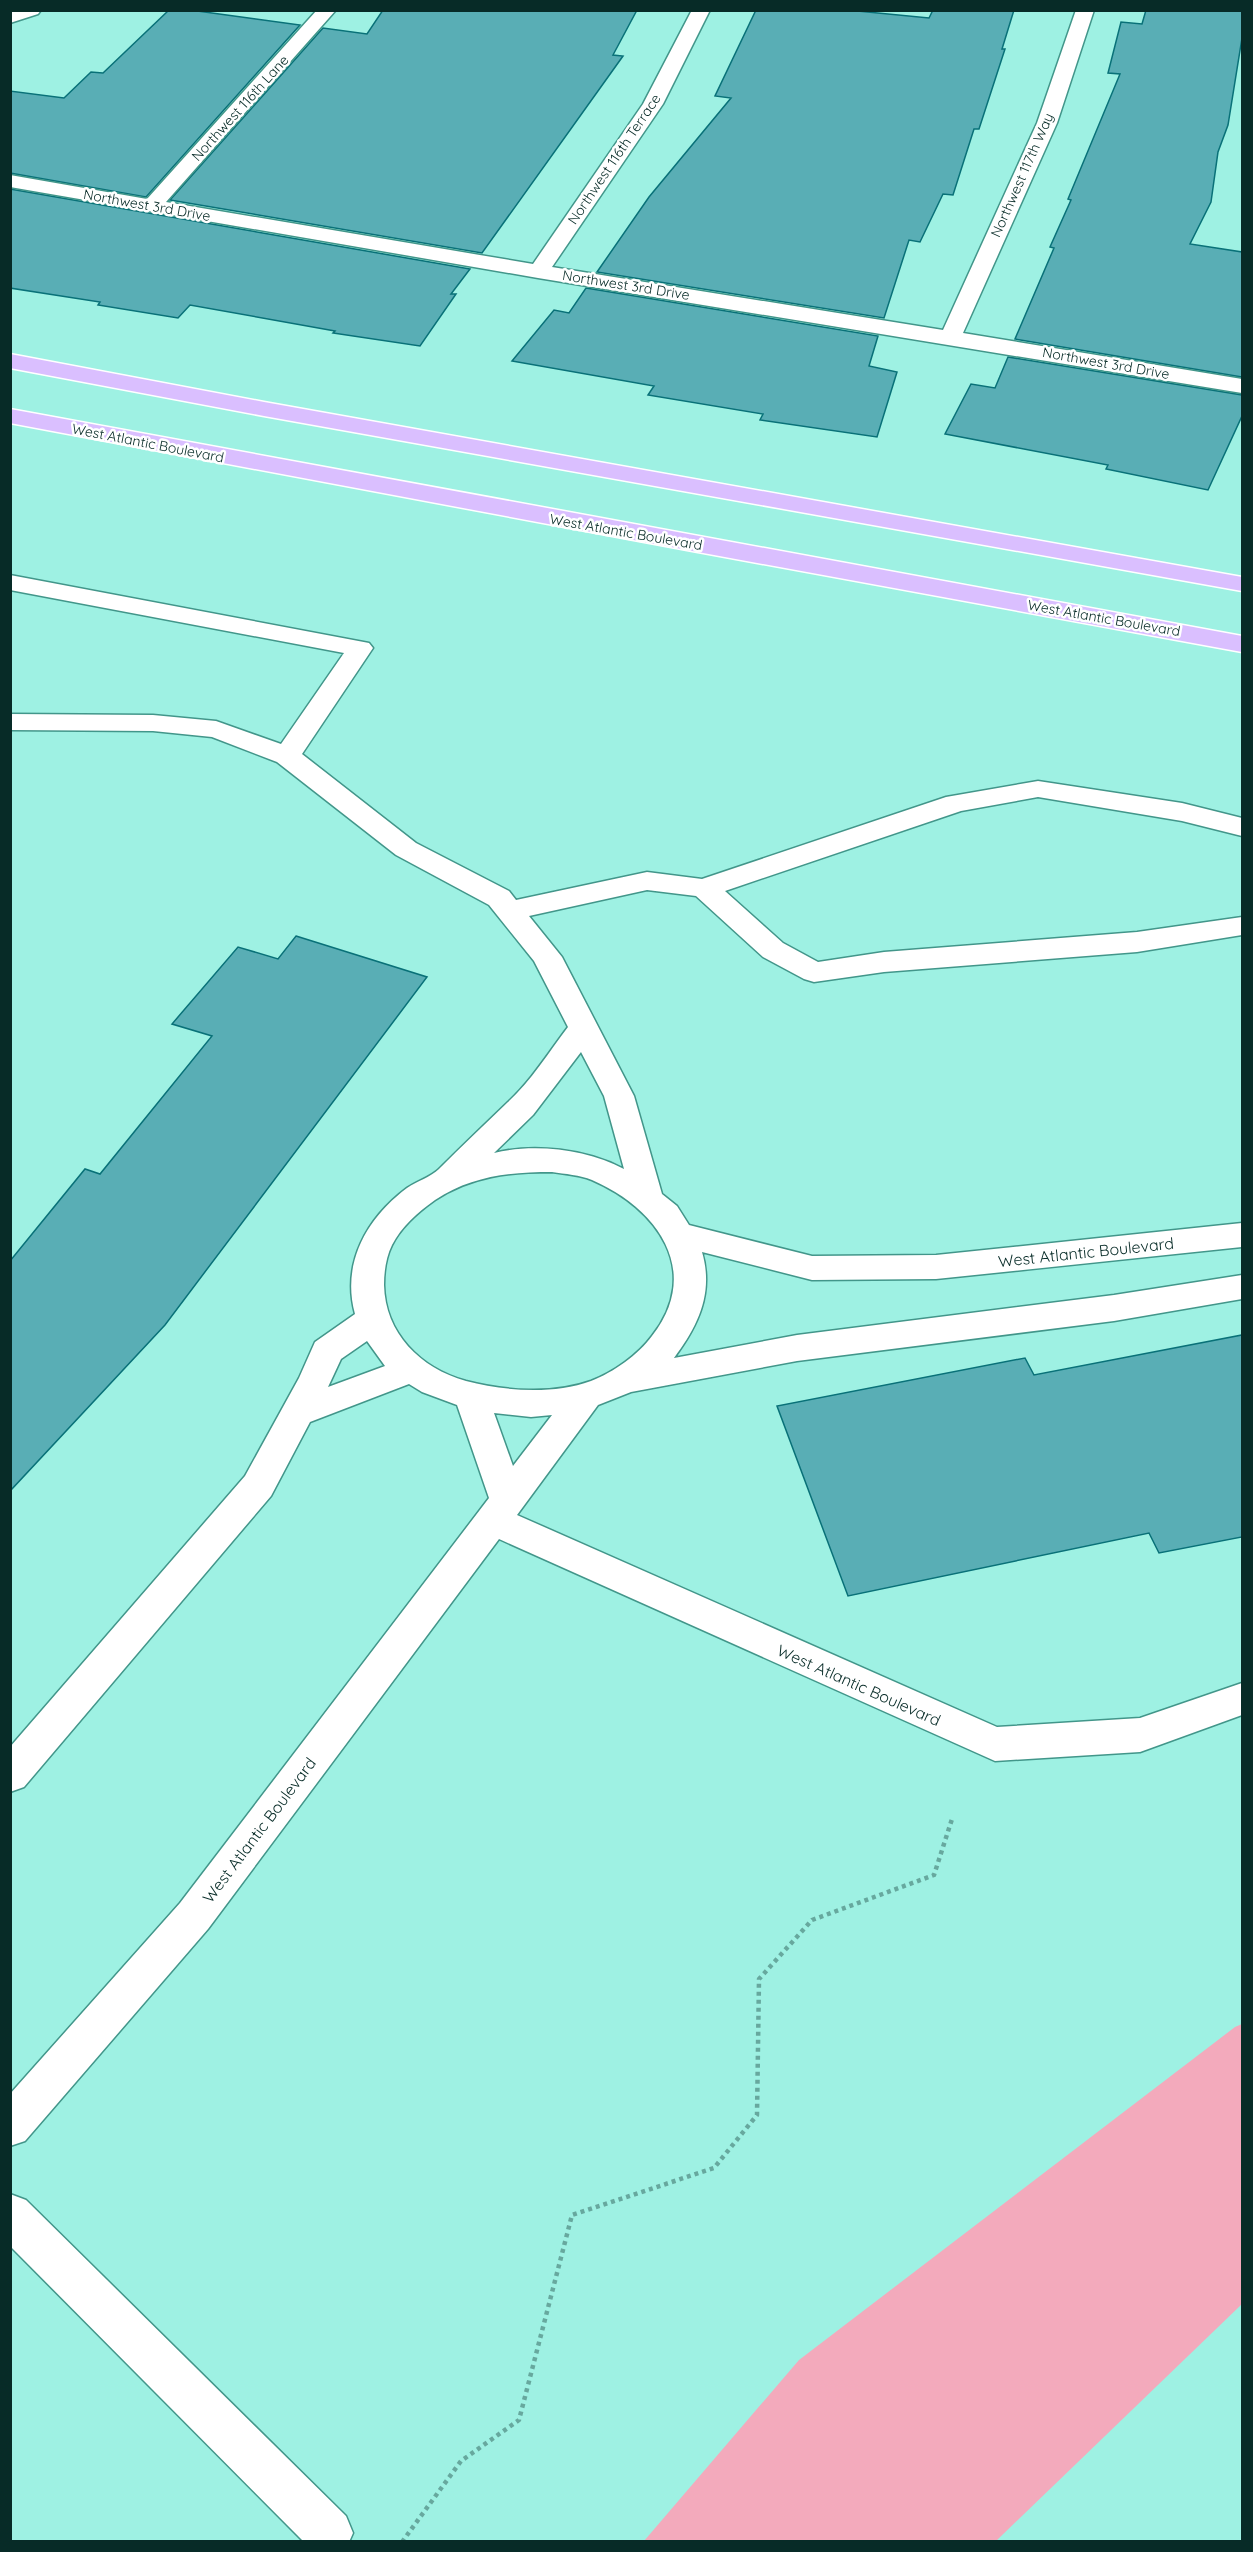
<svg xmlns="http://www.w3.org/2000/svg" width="1253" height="2552" font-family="Quicksand,sans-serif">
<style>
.water{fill:#f3aabc}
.building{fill:#59aeb5;stroke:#097178;stroke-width:1.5}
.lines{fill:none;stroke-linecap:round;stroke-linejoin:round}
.minor-casing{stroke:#42968a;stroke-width:3}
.major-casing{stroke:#fff;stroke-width:3}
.path{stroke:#67a89e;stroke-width:4.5;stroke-dasharray:4 4;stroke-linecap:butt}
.minor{fill:#fff;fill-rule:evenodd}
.major{fill:#dabfff;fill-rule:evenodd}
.labels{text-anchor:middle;stroke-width:5;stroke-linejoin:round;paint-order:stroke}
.far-street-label{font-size:14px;fill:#072b27;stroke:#fff}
.street-label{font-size:16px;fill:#072b27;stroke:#fff}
</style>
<rect width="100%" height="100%" fill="#9ef1e3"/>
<path class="water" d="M1242,2024V2304L996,2541H644L799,2360L1235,2027Z"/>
<path class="building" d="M169,10H190L300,25L146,197L10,173V91L64,98L91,72L103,73Z
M383,10H637L613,55L623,56L482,253L170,200L323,28L367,34Z
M756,10H847L929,18L933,10H1014L1002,49H1005L979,129H974L953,195L943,194L920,242L909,240L884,318L597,272L649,197L731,98L715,96Z
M1146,10H1242V38L1228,125L1218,152L1211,202L1190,244L1242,252V377L1015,339L1054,248L1050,247L1071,200L1068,199L1120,74L1108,73L1121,22L1142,24Z
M10,189L470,269L451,294H456L420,346L333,333L335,331L190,305L178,318L98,305L100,302L10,288Z
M586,288L878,336L869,366L897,372L877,437L760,420L763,414L648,395L654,386L512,361L554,310L569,313Z
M1008,357L1242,395V416L1208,490L1106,469L1108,465L945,434L971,384L995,388Z
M296,936L427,977L165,1325L10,1491V1261L85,1169L100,1174L212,1036L172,1024L238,947L278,959Z
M1242,1335V1537L1159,1553L1149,1533L848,1596L777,1406L1025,1358L1034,1375Z"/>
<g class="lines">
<defs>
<path id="minor" d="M13,10H41L38,14L10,23V12Z
M317,10H336L166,202L533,264L643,104L692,10H710L663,104L552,267L943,330L1037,123L1076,10H1094L1057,123L963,333L1242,379V393L538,278L10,187V175L147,199Z
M10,575L369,643L373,648L302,754L416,843L509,891L516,900L647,872L702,879L946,797L1038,781L1182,803L1242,818V836L1182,821L1038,797L961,811L725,891L783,943L818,962L884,952L1137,932L1242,917V935L1137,952L884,972L814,982L804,979L763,957L696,896L647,890L529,916L562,957L634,1096L662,1194L677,1206L689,1225L812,1256L936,1255L1242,1223V1247L936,1279L812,1280L702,1252C714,1293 698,1326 674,1358L797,1335L1114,1295L1242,1275V1299L1114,1321L797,1361L631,1392L598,1405L517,1515L997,1727L1140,1718L1242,1683V1715L1140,1752L995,1761L499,1539L208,1929L25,2141L10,2146V2094L180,1903L489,1498L457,1405L422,1392L409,1384L310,1422L271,1496L24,1787L10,1792V1747L245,1476L299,1378L315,1342L355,1314C341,1263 367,1218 407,1188C417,1181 431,1177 439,1169C461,1147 485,1124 508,1102C531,1081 549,1052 568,1027L534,961L489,905L396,855L277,762L212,737L153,731L10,730V714L153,715L216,721L281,744L344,653L10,590ZM581,1052L604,1096L624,1169C587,1149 534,1143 494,1153L533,1115ZM552,1172C565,1174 580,1175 592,1180C657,1208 703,1271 652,1336C638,1355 614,1372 591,1381C552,1395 505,1391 466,1381C420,1368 385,1333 384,1285C384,1272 386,1257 392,1245C401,1227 418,1212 435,1200C471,1176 510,1172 552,1172ZM367,1341L385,1366L328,1387L341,1359ZM494,1413L531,1417L552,1415L513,1466Z
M10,2194L26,2200L346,2516L353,2533L349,2542H304L10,2246Z"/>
<path id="major" d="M10,354L264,402L1242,577V591L264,416L10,368Z
M10,409L1242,636V652L687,550L10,423Z"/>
</defs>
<use href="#minor" class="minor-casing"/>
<use href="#major" class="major-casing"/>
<path class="path" d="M402,2542L461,2461L519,2420L572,2215L714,2168L757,2115L759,1979L812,1920L934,1875L952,1819"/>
<use href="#minor" class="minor"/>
<use href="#major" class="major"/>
</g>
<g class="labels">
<g class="far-street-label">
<text transform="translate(240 108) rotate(-48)" y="5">Northwest 116th Lane</text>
<text transform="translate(614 159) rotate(-56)" y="5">Northwest 116th Terrace</text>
<text transform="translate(1022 175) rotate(-66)" y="5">Northwest 117th Way</text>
<text transform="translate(147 205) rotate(10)" y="5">Northwest 3rd Drive</text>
<text transform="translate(626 285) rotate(9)" y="5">Northwest 3rd Drive</text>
<text transform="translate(1106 363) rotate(10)" y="5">Northwest 3rd Drive</text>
<text transform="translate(148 443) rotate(11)" y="5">West Atlantic Boulevard</text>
<text transform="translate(626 532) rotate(10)" y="5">West Atlantic Boulevard</text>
<text transform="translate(1104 618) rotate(10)" y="5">West Atlantic Boulevard</text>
</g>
<g class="street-label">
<text transform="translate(1086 1252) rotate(-6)" y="6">West Atlantic Boulevard</text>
<text transform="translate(859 1685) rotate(24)" y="6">West Atlantic Boulevard</text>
<text transform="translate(259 1830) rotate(-53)" y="6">West Atlantic Boulevard</text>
</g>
</g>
<rect width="1253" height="2552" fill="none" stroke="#072b27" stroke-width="24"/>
</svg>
